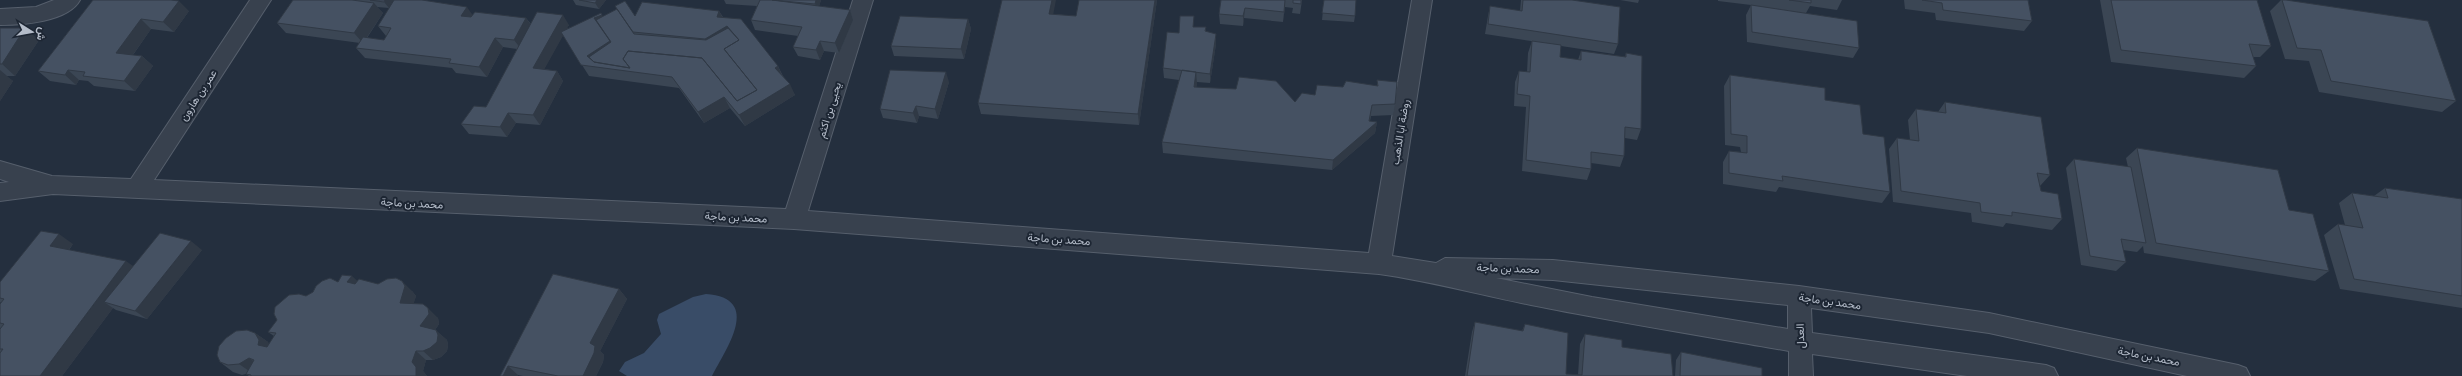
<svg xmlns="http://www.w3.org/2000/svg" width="2462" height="376" font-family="Manrope,Vazirmatn,sans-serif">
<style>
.water{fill:#394c67}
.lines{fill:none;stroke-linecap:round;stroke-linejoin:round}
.street-casing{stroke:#565f6c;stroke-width:2}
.street{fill:#38414e;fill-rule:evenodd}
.wall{fill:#3b4654}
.shaded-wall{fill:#303945}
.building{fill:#455162;stroke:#303945}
.labels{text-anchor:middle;stroke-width:4;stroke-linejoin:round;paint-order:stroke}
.street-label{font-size:11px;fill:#b4bcc9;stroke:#1d2633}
</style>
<rect width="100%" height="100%" fill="#242f3e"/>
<path class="water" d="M706,294C763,298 726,349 712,376H627L619,371L625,362L644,353L661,334L657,320L659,314L693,297Z"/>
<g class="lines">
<defs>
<path id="street" d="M54,0H80C68,22 22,25 0,25V9L36,7Z
M250,0H271L154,180L786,209L853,0H873L808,211L1369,253L1412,0H1432L1392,256L1436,263L1445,258L1553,260L1799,286L1989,313L2238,365L2246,368L2250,376H2187L1989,333L1811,308L1812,333L2046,365L2054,368L2058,376H1967L1812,354L1813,376H1789V351C1703,336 1616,322 1531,305C1480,295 1430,281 1379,274L794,229L53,194L0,201V183L9,182L0,179V161L52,176L131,179ZM1496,278L1553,280L1788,305V329L1592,297Z"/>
</defs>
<use href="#street" class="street-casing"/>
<use href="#street" class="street"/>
</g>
<path class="wall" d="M93,0L189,11L174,32L151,29L133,55L142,56L153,66L135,91L94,86L88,81L79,80L76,85L50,81L38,71Z
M293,0H394L389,8L377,7L383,13L367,38L384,40L387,36H386L378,26L473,16L526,18L531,24L569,25L566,29L603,16H635L719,11L723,17L778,66L783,76L795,95L745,126L730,108L704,123L679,88L589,76L563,35L544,69L557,71L563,81L540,125L516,123L507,137L469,134L461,124L486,107L517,49L503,47L487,77L456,73L452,68L365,58L356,48L360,43L286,33L277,23Z
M573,0H606L599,9L576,5Z
M724,0H821L819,6L850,10L853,20L839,53L824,51L820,60L798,56L793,47L798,36L755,30L751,20L757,6L726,4Z
M1157,0L1139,125L981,114L978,103L1054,14L1076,16Z
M1221,0H1302L1300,14L1292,13L1293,8L1285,7L1283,22L1244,18L1243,26L1220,24L1219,14Z
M1324,0L1355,16L1354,22L1322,20Z
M1521,0H1572L1618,44L1614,54L1561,46L1560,57L1578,60L1581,51L1625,57L1626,53L1641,129L1637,140L1625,138L1624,156L1620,167L1591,163V169L1587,180L1522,171L1526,107L1514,106L1515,82L1519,71L1527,72L1528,53L1532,41L1538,42L1485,34L1488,16L1490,6L1520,11Z
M1620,0H1639L1638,3Z
M1718,0H1842L1837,10L1810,6L1806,13L1859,48L1853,58L1747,42L1746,15L1751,5L1718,1Z
M1904,0H2028L2032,21L2024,31L1936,20L1935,13L1905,9Z
M2100,0H2257L2271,46L2260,57H2253L2256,66L2244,78L2111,62Z
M2281,0H2286L2456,101L2442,112L2319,92L2309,61L2285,59L2270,11Z
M968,19L971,29L964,59L894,56L891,46Z
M1194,27H1206V32L1216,34V44L1210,83L1197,82L1196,88L1295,102L1315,95L1343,87L1377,86V80L1395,104L1393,115L1371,116L1370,121L1377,122L1375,133L1332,170L1163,153L1162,142L1179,80L1164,78L1163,68L1179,33Z
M0,28L39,40L15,76H6L13,81L0,101Z
M1730,75L1825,100L1863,134L1890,192L1882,203L1779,187L1776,192L1723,184V162L1729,151L1741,152L1740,147L1725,145L1724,86Z
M949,82L938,119L919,116L917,123L883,118L880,109Z
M1945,102L2050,175L2040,186L2041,191L2062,219L2052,230L2006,223L2003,227L1972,222L1971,213L1893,202L1889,149L1897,138L1910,140L1908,120L1916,109L1938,112Z
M2137,148L2289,210L2329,271L2315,281L2144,253L2143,246L2137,252L2123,250L2126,262L2116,271L2081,265L2066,168L2074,159L2128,167L2126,158Z
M2385,188L2462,199V308L2340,289L2324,235L2338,224L2345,225L2339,203L2352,193L2374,196Z
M73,244L69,250L133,266L202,250L147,319L116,310L113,308L62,376H0V329H1L0,328V304L1,303L0,302V282Z
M553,274L619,289L627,299L600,351L604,355L603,362L596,376H523L518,375L517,376H500Z
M357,281L378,284L412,291L416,296L413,304L438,318L439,324L435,330L447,340L448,345L447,351L441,357L433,360H426L423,371L427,376H249L246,374L242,375L233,372L220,362L255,333L268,342L269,345L274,336L268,332L306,296L338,282Z
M1475,322L1522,331L1525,324L1566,374L1578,375L1580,344L1585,334L1622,347L1673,376H1465L1472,332Z
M1681,352L1762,376H1675L1676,360Z"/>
<path class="shaded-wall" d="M385,0H394L389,8L384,2Z
M597,0H606L599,9L595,3Z
M816,0H821L818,10L815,4Z
M1052,0H1056L1051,26L1049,14Z
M1155,0H1157L1139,125L1138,114Z
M1285,0V7L1283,22L1284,12Z
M179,1L189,11L174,32L163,22Z
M374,3L383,13L363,43L354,33Z
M467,7L474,17L469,26L461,16Z
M1245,8L1244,18L1243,26V16Z
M850,10L853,20L839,53L835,43Z
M719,11L725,22L717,17Z
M601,13L609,26L602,30L594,18Z
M563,15L569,25L540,77L533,68Z
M526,18L533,28L521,49L514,40Z
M141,19L151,29L127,63L116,53Z
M968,19L971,29L964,59L961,49Z
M727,26L733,38L711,50L705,39Z
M25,28L39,40L15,76L2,64Z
M1216,34V44L1210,83V74Z
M495,38L503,47L487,77L479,67Z
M610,41L617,52L598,64L587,56Z
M820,41L824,51L820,60L816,50Z
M142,56L153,66L135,91L124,81Z
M778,66L783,78L775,68Z
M0,70L13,81L0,101Z
M68,70L79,80L76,85L65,75Z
M557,71L563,81L540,125L533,115Z
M946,72L949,82L938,119L935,109Z
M1196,72L1197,83L1195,99L1194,87Z
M790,84L795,95L745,126L739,115Z
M724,97L730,108L704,123L698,112Z
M1372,105L1368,129L1377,122L1375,133L1332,170L1333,160L1369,121Z
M916,106L919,116L917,123L913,113Z
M508,113L516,123L507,137L500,127Z
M59,234L73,244L64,256L50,246Z
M191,241L202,250L147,319L135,311Z
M126,261L140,271L104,302L113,308L62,376H40Z
M352,276L363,286L347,282Z
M402,281L412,291L416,296L411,313L400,303Z
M619,289L627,299L600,351L604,355L603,362L596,376H583L590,343Z
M428,308L438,318L439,324L431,336L420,326Z
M436,330L447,340L448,345L447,351L441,357L433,360L423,351Z
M255,333L268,342L271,349L258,345Z
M416,351L426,360L423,371L427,376H416L412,362Z
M249,358L262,367L252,373L239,364Z
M508,366L518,375L517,376H503Z"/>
<path class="building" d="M93,0H171L179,1L163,22L141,19L116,53L142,56L124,81L83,76L85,72L68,70L65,75L38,71Z
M293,0H352L374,3L354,33L277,23Z
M370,0H385L384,2Z
M394,0H422L467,7L461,16L471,17L475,12L526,18L514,40L495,38L479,67L449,63L451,59L356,48L363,37L384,40L391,28L378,26Z
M579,0H597L595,3Z
M760,0H772L850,10L835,43L820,41L816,50L793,47L802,27L751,20Z
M772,0H816L815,4L783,1Z
M1002,0H1052L1049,14L1076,16L1079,0H1155L1138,114L978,103Z
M1221,0H1285L1284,12L1245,8L1243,16L1219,14Z
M1293,0H1301V4L1293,3Z
M1324,0H1356L1355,16L1322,13Z
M1523,0H1572L1620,7L1618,44L1488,24L1490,6L1522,11Z
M1789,0H1811V3Z
M1922,0H2028L2032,21L1943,10L1942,3Z
M2111,0H2257L2271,46L2249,44L2256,66L2121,50Z
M2282,0H2286L2428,21L2456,101L2331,81L2321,50L2297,48Z
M625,1L635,16L642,2L719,11L717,17L741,19L778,66L775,68L790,84L739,115L724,97L698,112L672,77L581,65L561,32L601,13L602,15L594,18L610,41L587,56L594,62L630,68L623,59L628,51L702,58L737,101L757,90L724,49L739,40L727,26L705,39L633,32L615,6Z
M1751,5L1857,21L1859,48L1752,32Z
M617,9L634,34L706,40L728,28L739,40L724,49L757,90L737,101L702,58L628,51L623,59L630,68L594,62L589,57L611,42L596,20Z
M537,12L563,15L533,68L557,71L533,115L508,113L500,127L461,124L474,106L486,107Z
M900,16L968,19L961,49L891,46Z
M1180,16H1194L1193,27H1206L1205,31L1216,34L1210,74L1163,68L1167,32L1179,33Z
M0,28H25L2,64H0Z
M1532,41L1561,45L1560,57L1581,60V51L1626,57V53L1642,56L1641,129L1625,127L1624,156L1591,152V169L1526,160L1530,96L1517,94L1519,71L1530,72Z
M890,70L946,72L935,109L916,106L913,113L880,109Z
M1182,70L1196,72L1194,87L1236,89L1239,77L1276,81L1295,102L1302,93L1315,95L1317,85L1343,87L1346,81L1378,86L1377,80L1397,82L1395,104L1372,105L1369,121L1377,122L1333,160L1162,142Z
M1730,75L1825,88V100L1860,105L1863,134L1884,137L1890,192L1782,176L1783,181L1729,173V151L1747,153V136L1731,134Z
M1945,102L2041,117L2050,175L2037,173L2041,191L2058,194L2062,219L2012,212V216L1981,212L1980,203L1901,191L1897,138L1919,141L1916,109L1946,113Z
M2137,148L2278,170L2289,210L2313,214L2329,271L2156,243Z
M2074,159L2131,167L2146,243L2121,239L2126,262L2090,256Z
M2385,188L2462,199V296L2354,279L2338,224L2363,228L2352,193L2388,198Z
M41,231L59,234L50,246L126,261L40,376H0V353L3,349H0V329L4,324L0,323V304L4,299L0,298V282Z
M160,233L191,241L135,311L104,302Z
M553,274L619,289L590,343L595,346L594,353L583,376H558L508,366L503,376H500Z
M342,275L352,276L347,282L355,284L359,279L378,284L387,279L396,278L402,281L405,286L400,303L423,304L428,308L429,314L420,326L436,330L438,335L437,342L430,348L423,351H416L412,362L416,367V376H251V375L246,374L254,360L249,358L239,364L228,365L220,362L217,355L219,346L226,338L236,331L247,330L255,333L259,340L258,345L267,347L276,333L268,332L277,320L274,314L275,307L289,295L299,294L306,296L313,292L316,286L322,281L330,278L338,282Z
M1475,322L1523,331L1525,324L1568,333L1566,374L1582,375L1585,334L1622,340V347L1671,354L1673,376H1467Z
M1681,352L1762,368V376H1680Z"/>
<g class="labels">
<g class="street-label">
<text transform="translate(198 95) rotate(-57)" y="4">عمر بن هارون</text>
<text transform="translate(829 110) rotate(-73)" y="4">يحيى بن اكثم</text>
<text transform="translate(1400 132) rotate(-81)" y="4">روضة ابا الذهب</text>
<text transform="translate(412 203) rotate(3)" y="4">محمد بن ماجة</text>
<text transform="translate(736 217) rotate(3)" y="4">محمد بن ماجة</text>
<text transform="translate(1059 239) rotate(4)" y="4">محمد بن ماجة</text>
<text transform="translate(1508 268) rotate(2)" y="4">محمد بن ماجة</text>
<text transform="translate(1830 301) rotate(8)" y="4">محمد بن ماجة</text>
<text transform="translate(1800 336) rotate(-92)" y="4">العدل</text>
<text transform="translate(2149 356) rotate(11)" y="4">محمد بن ماجة</text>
</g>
</g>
<g transform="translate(32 32) rotate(101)" stroke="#1d2633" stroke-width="3" paint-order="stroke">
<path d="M0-3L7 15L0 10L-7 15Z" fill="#b4bcc9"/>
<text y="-6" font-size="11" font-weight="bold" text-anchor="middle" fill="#b4bcc9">ش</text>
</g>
</svg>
